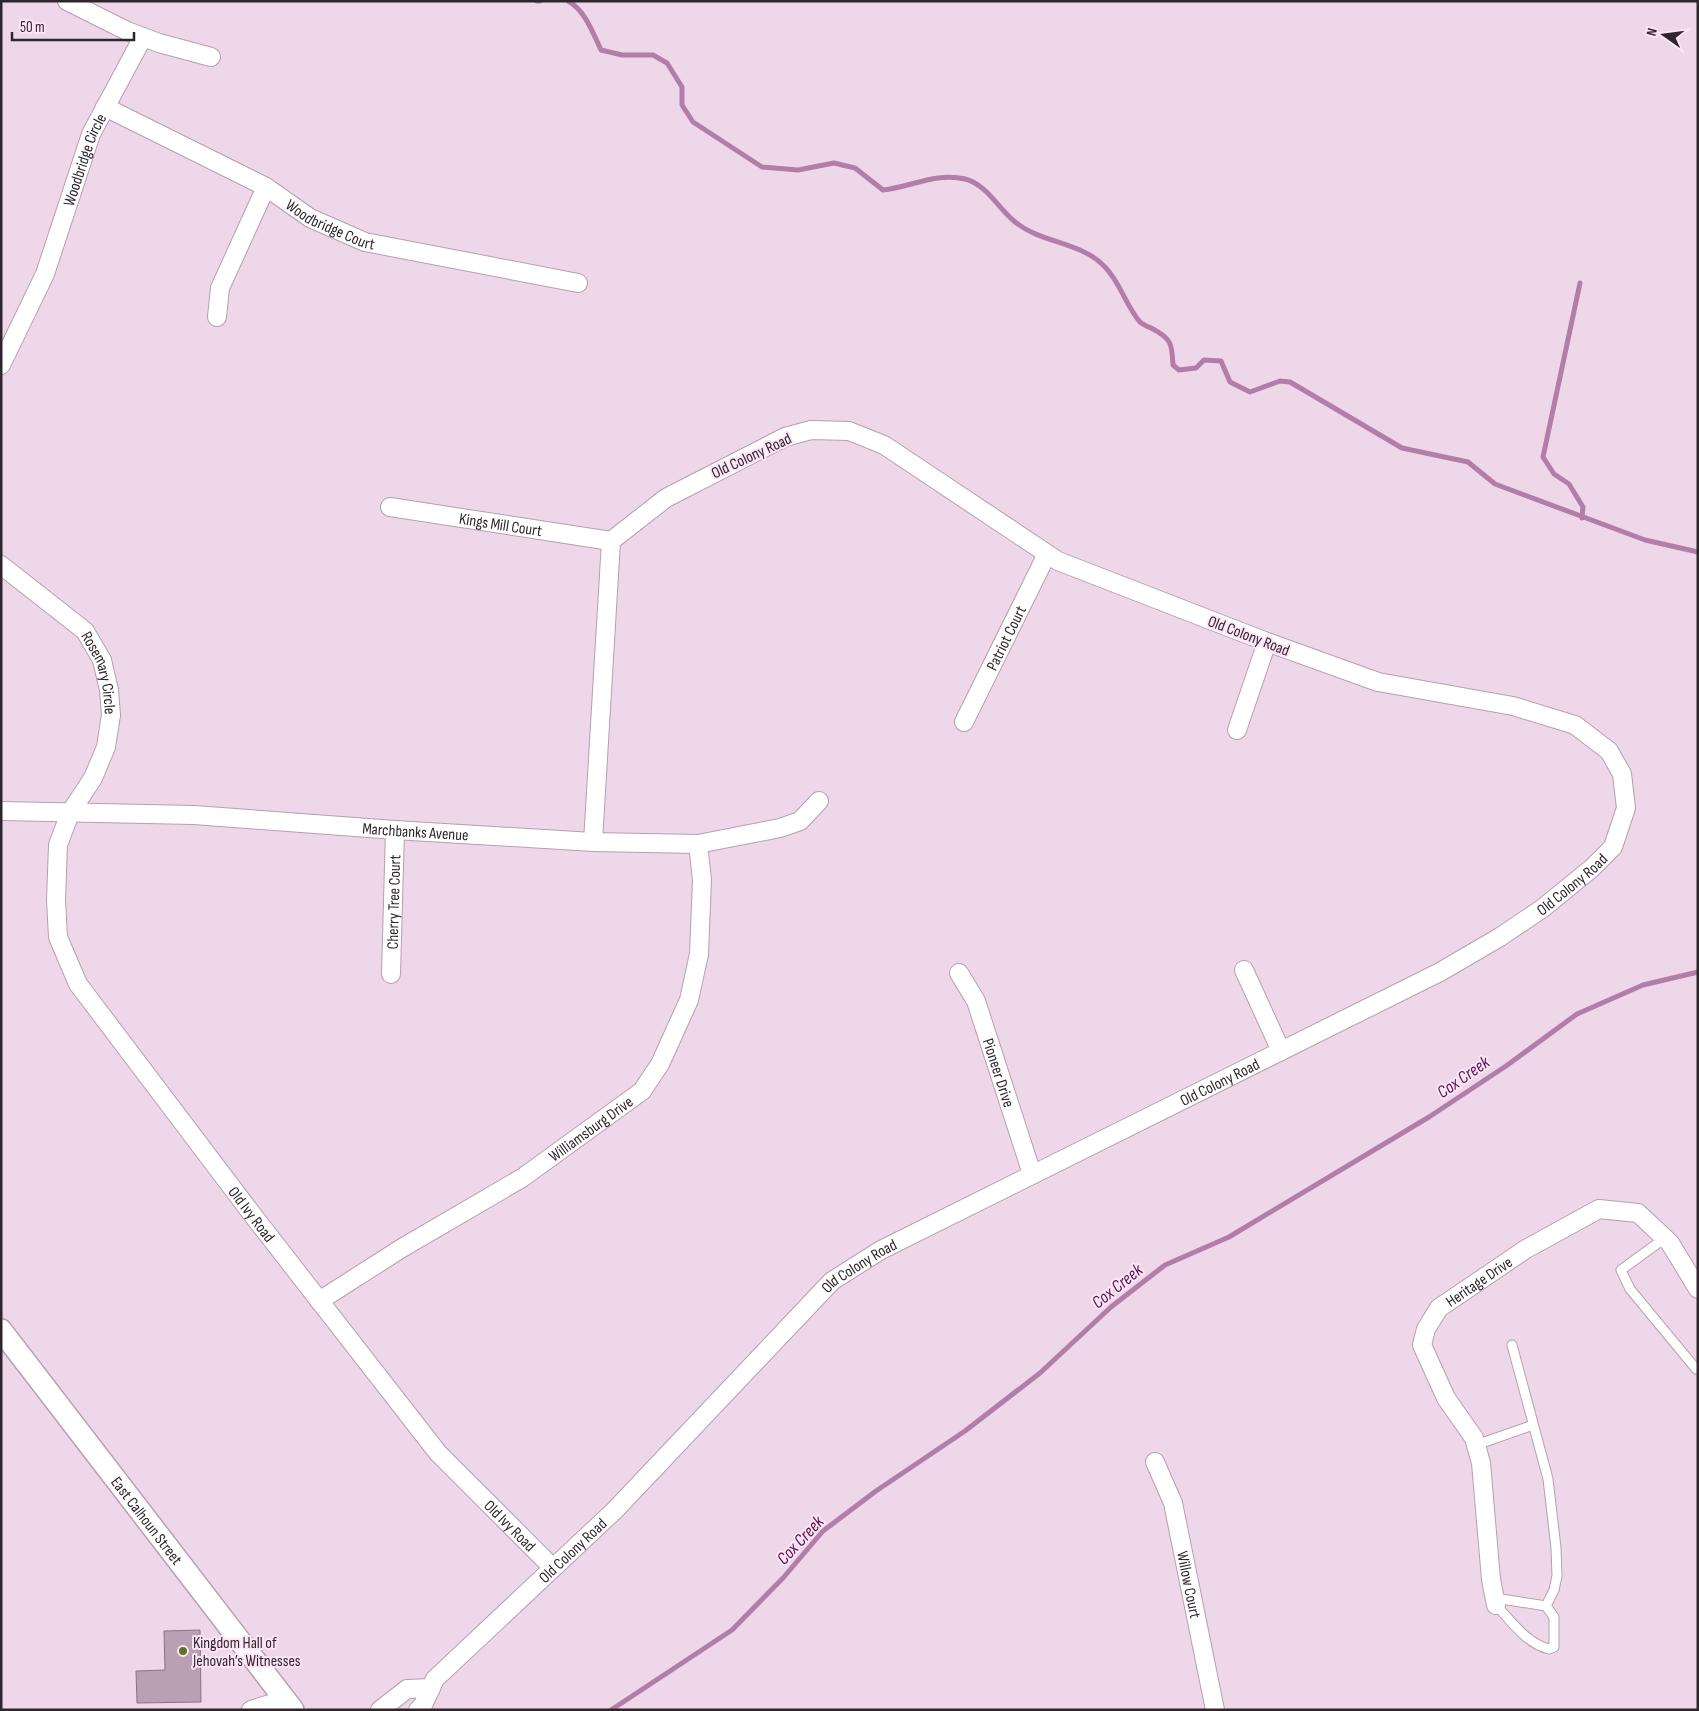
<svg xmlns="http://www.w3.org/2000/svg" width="1699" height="1711" font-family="'Sofia Sans Condensed',sans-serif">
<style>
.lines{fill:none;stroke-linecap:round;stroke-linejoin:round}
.stream{stroke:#b27ea7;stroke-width:5}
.building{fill:#b8a1b2;stroke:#897484}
.service-casing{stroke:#b69fb0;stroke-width:11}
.minor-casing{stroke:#b69fb0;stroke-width:20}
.tertiary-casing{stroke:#b69fb0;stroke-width:24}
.service{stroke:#fff;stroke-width:9}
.minor{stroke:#fff;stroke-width:18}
.tertiary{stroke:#fff;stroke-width:21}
.poi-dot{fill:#5d7426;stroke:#fde4f7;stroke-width:2}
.labels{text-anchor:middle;stroke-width:4;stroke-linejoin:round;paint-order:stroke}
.street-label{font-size:16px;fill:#2f262d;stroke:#fde4f7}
.poi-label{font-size:16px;fill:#2f262d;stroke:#fde4f7;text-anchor:start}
.water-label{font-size:18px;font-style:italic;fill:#56174d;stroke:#fde4f7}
</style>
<rect width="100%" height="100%" fill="#efd7ea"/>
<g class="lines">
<path class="stream" d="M537,1H540
M568,1C585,10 593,33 601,50L622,55H653L667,63L682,87V105L693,122L762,167L798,170L834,163L855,168L883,190C911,187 936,172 965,179C986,184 999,209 1014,221C1041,244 1081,241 1105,267C1120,282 1126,306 1140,322C1143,325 1149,327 1153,329C1172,339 1172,345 1173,365L1179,370L1196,368L1204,360L1221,361L1230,382L1250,392L1280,381L1290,382L1402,448L1468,462L1495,484L1645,540L1698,552
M1580,283L1543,457L1554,474L1569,484L1583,507L1582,518
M611,1710L732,1630L783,1578L823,1531L876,1491L965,1431L1040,1373L1111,1307L1165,1265L1229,1237L1429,1117L1506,1066L1577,1014L1643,985L1698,972"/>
</g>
<path class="building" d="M200,1630L201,1702L137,1703L136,1671L165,1670L164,1631Z"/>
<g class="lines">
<defs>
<path id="service" d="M1665,1238L1621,1270L1630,1289L1696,1369L1698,1368
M1512,1345L1548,1479L1556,1548L1557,1576L1554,1590L1546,1606
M1476,1445L1533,1425
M1495,1598L1546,1606L1554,1617V1647L1549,1649C1527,1644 1511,1621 1496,1605"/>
<g id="minor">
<path d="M67,1L127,31L159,43L211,57"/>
<path id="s1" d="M105,107L266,187L310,218L365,242L578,283"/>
<path d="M217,317L220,288L266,187"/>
<path id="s2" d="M1,365L45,274L91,134L143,37"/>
<path id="s3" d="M390,507L611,541"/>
<path id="s4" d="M1,565L85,631L102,660L109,690L111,715L106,747L93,778L70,813L58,845L56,900L58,937L78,984L255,1218L438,1453L553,1568"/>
<path id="s5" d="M964,722L1047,554"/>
<path d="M1237,730L1267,642"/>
<path id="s6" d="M1,811L194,815L395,830L593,842L698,844L780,828L800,821L819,801"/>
<path d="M1244,970L1281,1051"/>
<path id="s7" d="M959,973L976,1001L1032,1174"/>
<path id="s8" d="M391,974L395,830"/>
<path id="s9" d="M319,1301L402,1248L522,1178L642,1091L660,1064L689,1000L699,954L702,880L698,844"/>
<path id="s10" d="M1155,1462L1173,1503L1215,1710"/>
<path id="s11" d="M1496,1605L1491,1579L1481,1463L1474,1438L1446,1398L1422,1345L1426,1329L1439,1308L1526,1249L1599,1209L1638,1213L1670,1243L1698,1289"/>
<path d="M251,1710L286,1699"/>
<path d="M380,1710L407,1689L431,1688"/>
<path id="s12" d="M418,1710L423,1705L435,1679L615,1510L832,1281L881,1250L1440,972L1500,937L1543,908L1592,868L1613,847L1626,808L1622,774L1609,751L1575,725L1513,706L1378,682L1267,642L1058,561L884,445L849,431L811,430L785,437L666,498L611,541L593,842"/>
</g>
<g id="tertiary">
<path id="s13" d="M1,1330L293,1710"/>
</g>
</defs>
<use href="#service" class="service-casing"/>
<use href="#minor" class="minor-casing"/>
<use href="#tertiary" class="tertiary-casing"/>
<use href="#service" class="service"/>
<use href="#minor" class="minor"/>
<use href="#tertiary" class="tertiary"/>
</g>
<circle class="poi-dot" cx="183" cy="1651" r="5"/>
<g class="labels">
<g class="street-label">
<text dy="6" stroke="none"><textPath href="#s2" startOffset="222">Woodbridge Circle</textPath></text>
<text dy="6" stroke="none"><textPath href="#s1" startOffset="255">Woodbridge Court</textPath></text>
<text transform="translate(751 455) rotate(-25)" y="6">Old Colony Road</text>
<text dy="6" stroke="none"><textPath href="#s3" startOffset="112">Kings Mill Court</textPath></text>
<text transform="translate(1249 635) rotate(21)" y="6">Old Colony Road</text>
<text dy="6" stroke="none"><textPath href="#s5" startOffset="94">Patriot Court</textPath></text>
<text dy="6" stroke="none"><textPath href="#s4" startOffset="152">Rosemary Circle</textPath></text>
<text dy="6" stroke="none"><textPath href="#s6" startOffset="415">Marchbanks Avenue</textPath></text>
<text dy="6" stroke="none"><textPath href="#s12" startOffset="1439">Old Colony Road</textPath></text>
<text dy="6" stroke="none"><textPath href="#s8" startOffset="72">Cherry Tree Court</textPath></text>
<text dy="6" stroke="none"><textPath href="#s7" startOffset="108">Pioneer Drive</textPath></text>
<text dy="6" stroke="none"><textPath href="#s12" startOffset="1034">Old Colony Road</textPath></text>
<text dy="6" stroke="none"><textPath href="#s9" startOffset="322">Williamsburg Drive</textPath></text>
<text dy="6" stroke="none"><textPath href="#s4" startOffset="770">Old Ivy Road</textPath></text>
<text dy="6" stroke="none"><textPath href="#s12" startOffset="629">Old Colony Road</textPath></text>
<text dy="6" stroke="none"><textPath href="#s11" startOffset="365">Heritage Drive</textPath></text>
<text dy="6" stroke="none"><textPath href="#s13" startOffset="240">East Calhoun Street</textPath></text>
<text dy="6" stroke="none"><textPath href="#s4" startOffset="1175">Old Ivy Road</textPath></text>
<text dy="6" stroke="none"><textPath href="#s12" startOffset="224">Old Colony Road</textPath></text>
<text dy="6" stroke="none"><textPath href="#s10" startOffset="128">Willow Court</textPath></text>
</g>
<g class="poi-label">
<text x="193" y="1648">Kingdom Hall of<tspan x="193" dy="18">Jehovah’s Witnesses</tspan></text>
</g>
<g class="water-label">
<text transform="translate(1463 1077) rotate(-35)" y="6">Cox Creek</text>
<text transform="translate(1117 1286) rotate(-39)" y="6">Cox Creek</text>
<text transform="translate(800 1540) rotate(-47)" y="6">Cox Creek</text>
</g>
</g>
<rect width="1699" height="1711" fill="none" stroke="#2f262d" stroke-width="5"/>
<g transform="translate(1664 35) rotate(284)" stroke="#fde4f7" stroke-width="4" paint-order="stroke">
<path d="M0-4L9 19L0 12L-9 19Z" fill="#2f262d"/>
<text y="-8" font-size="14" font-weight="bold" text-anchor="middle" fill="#2f262d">N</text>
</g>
<path d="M12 32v8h122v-8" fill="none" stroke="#2f262d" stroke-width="2.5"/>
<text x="20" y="32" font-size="15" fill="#2f262d" stroke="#fde4f7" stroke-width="4" paint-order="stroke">50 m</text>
</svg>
